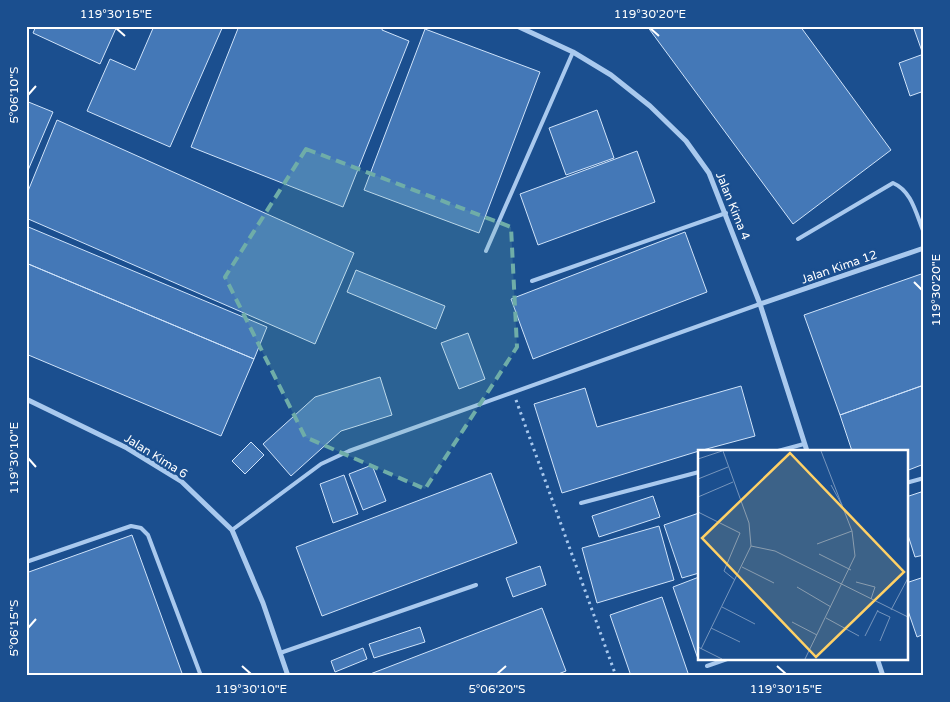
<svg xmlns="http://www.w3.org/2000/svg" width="950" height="702" font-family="'Varela Round',sans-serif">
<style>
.building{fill:#4478b7;stroke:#cfe3fa}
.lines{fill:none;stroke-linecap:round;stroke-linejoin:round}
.path{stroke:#a9c9ee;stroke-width:3;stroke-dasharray:2.5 4;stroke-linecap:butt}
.lane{stroke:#a9c9ee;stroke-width:4}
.street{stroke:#a9c9ee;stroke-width:5}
.marked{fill:#6fada8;fill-opacity:0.2;stroke:#6fada8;stroke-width:4;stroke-dasharray:10 6;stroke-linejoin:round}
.ticks{fill:none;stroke:#fff;stroke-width:2}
.labels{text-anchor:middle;stroke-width:5;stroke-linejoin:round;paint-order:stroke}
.street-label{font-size:12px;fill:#fff;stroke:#1b4f8f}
.inset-road{fill:none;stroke:#7695bc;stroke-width:1}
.view{fill:#ffd166;fill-opacity:0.15;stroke:#ffd166;stroke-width:2.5}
.inset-edge{fill:none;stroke:#fff;stroke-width:2.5}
.neatline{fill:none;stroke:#fff;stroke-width:2}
.ticks-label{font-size:12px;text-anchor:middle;fill:#fff}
</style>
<rect width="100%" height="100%" fill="#1b4f8f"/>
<path class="building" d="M36,26H117L100,64L33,33Z
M154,26H223L170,147L87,111L110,59L135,70Z
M239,26H383L382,30L409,41L343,207L191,147Z
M647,26H800L891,150L793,224Z
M913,26H924V57Z
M425,29L540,72L479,233L364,190Z
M921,55L924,64V91L910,96L899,63Z
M26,101L53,112L26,175Z
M597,110L614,158L566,175L549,128Z
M57,120L354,253L315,344L26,218V196Z
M637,151L655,202L538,245L520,194Z
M26,226L267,327L254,359L26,263Z
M685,232L707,292L533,359L511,299Z
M26,263L254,359L221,436L26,354Z
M356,270L445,306L436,329L347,292Z
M924,273V385L840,415L804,315Z
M468,333L485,379L459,389L441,343Z
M380,377L392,415L341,431L291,476L263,444L315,397Z
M924,385V464L906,471V451H852L840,415Z
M741,386L755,436L699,451L562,493L534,404L585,388L597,427Z
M251,442L264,455L245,474L232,461Z
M372,465L386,501L363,510L349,474Z
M491,473L517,543L322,616L296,547Z
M344,475L358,514L333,523L320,484Z
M924,491V555L915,557L906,529V497Z
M653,496L660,517L599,537L592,516Z
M699,513V573L682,578L664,525Z
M659,526L674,580L597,603L582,548Z
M132,535L183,676H26V573Z
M540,566L546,585L513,597L506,578Z
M699,577V658H701L698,659L673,587Z
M924,577V634L917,637L906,605V583Z
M662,597L689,676H631L610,615Z
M542,608L566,671L553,676H365Z
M420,627L425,642L374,658L369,644Z
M363,648L367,659L335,672L331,661Z"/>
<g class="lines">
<path class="path" d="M516,400L616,676"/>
<path class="lane" d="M798,239L893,183C912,191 916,214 924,233
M486,251L573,52
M532,281L726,213
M778,451L804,444
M906,483L924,478
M581,503L699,472
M232,530L321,464L349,451L760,304
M26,562L131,526L141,528L148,535L201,676
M280,653L476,585
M707,666L730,658"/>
<path class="street" d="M517,26L573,52L611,75L650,106L686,141L709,173L760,304L807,451
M760,304L924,248
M26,399L127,448L181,481L232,530L263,603L288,676
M877,658L883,676"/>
</g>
<path class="marked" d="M306,149L511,227L517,347L425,489L305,437L225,277Z"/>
<path class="ticks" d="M116,28L125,36M650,28L659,36M28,95L36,86M914,282L922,290M28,458L36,467M28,628L36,619M242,666L251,674M777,666L786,674M497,674L506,666"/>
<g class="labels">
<g class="street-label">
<text transform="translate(733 206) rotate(68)" y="4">Jalan Kima 4</text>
<text transform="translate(839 267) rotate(-19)" y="4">Jalan Kima 12</text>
<text transform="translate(156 456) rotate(32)" y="4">Jalan Kima 6</text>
</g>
</g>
<g transform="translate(698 450)">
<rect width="210" height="210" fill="#1b4f8f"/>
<path class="inset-road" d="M0,9L24,1M0,29L30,17M133,35L144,55M0,47L35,32M0,62L42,83L26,121L37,130M119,94L154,81M53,96L77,101L210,167M121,104L153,120M44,117L76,133M158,132L177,137L173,149M99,137L133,157M24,157L57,174M193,160L210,128M179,161L192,167L182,191M128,168L161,186M94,172L119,185M13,178L42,192M167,186L180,160M0,197L24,209M3,199L53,96L51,73L25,1M107,209L157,106L154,81L123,1"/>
<path class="view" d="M92,3L206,122L118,207L4,88Z"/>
<rect width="210" height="210" class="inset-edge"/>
</g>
<rect width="950" height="702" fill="none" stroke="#1b4f8f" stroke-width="55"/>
<rect x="28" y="28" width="894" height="646" class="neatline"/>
<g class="ticks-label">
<text x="116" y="18">119°30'15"E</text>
<text x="650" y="18">119°30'20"E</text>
<text transform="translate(14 95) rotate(-90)" y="4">5°06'10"S</text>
<text transform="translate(936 290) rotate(-90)" y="4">119°30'20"E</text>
<text transform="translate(14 458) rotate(-90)" y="4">119°30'10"E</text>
<text transform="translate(14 628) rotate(-90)" y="4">5°06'15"S</text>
<text x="251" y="693">119°30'10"E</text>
<text x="497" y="693">5°06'20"S</text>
<text x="786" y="693">119°30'15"E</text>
</g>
</svg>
